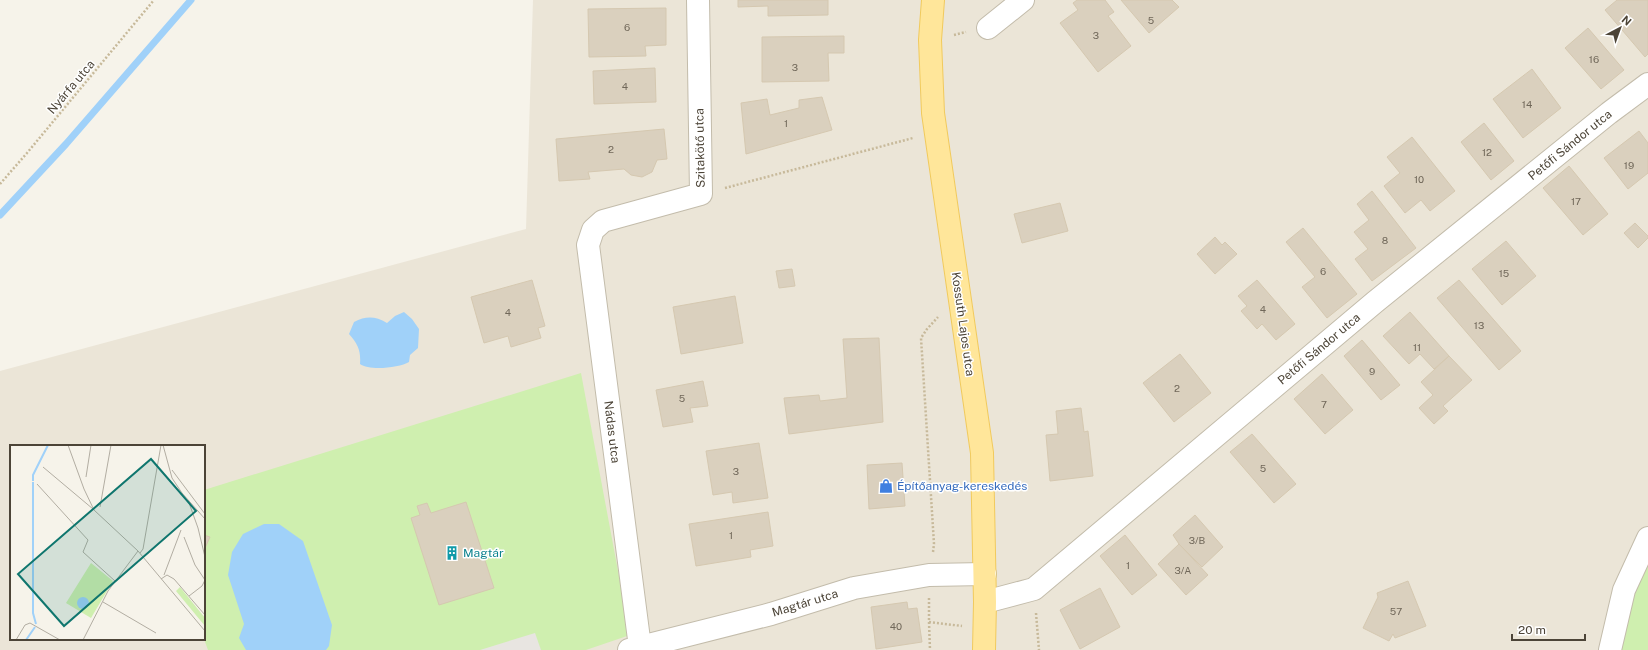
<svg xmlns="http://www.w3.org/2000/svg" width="1648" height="650" font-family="'Public Sans',sans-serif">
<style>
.residential{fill:#ebe5d7;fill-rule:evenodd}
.green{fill:#cfefaf}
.parking{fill:#e8e5e1}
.water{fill:#a0d1f9}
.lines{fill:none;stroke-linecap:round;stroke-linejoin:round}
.stream{stroke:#a0d1f9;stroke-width:7}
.building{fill:#dad0be;stroke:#d5c8b0}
.minor-casing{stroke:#c3bcab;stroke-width:24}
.major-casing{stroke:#f1ca5d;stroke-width:24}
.path{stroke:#c7b99a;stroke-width:2.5;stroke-dasharray:2 2;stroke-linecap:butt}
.minor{stroke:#fff;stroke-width:22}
.major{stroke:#ffe69a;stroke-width:22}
.labels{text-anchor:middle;stroke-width:3;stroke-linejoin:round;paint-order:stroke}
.number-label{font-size:10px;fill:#706759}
.street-label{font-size:12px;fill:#4c4437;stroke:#fff}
.shop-label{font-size:12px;fill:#366cbe;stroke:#fff;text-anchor:start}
.culture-label{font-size:12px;fill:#0d838f;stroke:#fff;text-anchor:start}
.inset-river{fill:none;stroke:#a0d1f9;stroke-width:2}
.inset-road{fill:none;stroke:#b2ada2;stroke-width:1}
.view{fill:#0f766e;fill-opacity:0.15;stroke:#0f766e;stroke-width:2}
.inset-edge{fill:none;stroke:#4c4437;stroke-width:2}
</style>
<rect width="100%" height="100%" fill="#f6f3ea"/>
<path class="residential" d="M533,0H1648V650H0V371L526,229ZM11,446H204V639H11Z"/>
<path class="green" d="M581,373L630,635L586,650H208L204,639V490Z
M1648,538V650H1610Z"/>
<path class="parking" d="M535,633L541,650H480Z"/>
<path class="water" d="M404,312L412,319L419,329L418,348L410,355L409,362C399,368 369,371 360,364C361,351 358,344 349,334L354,322C366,316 375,316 387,323L395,316Z
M264,524H279L303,541L332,625L329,646L326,650H246L239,638L244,624L228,575L232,552L243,534Z"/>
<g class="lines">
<path class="stream" d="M0,215L66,144L191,0"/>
</g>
<path class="building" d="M738,0H828V15L768,16V6L738,7Z
M1077,0H1105L1114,12L1108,16L1131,46L1098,72L1060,23L1078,10L1073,3Z
M1121,0H1172L1179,7L1149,33Z
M1617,0H1648V54L1645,57L1605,10Z
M666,8V45L645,46L646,56L589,57L588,9Z
M1588,28L1624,70L1601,89L1565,48Z
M844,36V53H828L829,81L762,82V37Z
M655,68L656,102L594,104L593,71Z
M1532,69L1561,108L1523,138L1493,99Z
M822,97L832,130L746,154L741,103L767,99L770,115L799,108V100Z
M1484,123L1514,161L1491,180L1461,142Z
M664,129L667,159L657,160L652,172L642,177L631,175L624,169L588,172L590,179L559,181L556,139Z
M1639,131L1648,143V173L1628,189L1604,158Z
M1412,137L1455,191L1430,211L1421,200L1405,213L1384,186L1400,173L1387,157Z
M1569,166L1608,214L1583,235L1543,188Z
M1372,191L1416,248L1372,281L1355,259L1368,249L1354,232L1369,220L1357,204Z
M1060,203L1068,231L1022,243L1014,214Z
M1635,223L1648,236V238L1638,248L1624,233Z
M1303,228L1357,294L1327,318L1302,287L1315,277L1286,242Z
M1215,237L1222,245L1225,242L1237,254L1215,274L1197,254Z
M1506,241L1536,276L1502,305L1472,269Z
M792,269L795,286L779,288L776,271Z
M532,280L545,326L538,328L541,338L511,347L508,336L484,343L471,297Z
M1257,280L1295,324L1276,340L1262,324L1257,329L1241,311L1247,306L1238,296Z
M1459,280L1521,351L1499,370L1437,298Z
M735,296L743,343L681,354L673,307Z
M1410,312L1449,356L1434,369L1420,354L1409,364L1383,336Z
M879,338L883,422L789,434L784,398L819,395L820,401L847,398L843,339Z
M1362,340L1400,385L1381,400L1344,356Z
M1180,354L1211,393L1174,422L1143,383Z
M1449,356L1472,380L1443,406L1448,411L1434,424L1419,408L1433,395L1421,382Z
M1322,374L1353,410L1325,434L1294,399Z
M703,381L708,406L690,408L693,422L663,427L656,390Z
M1081,408L1084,432L1088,431L1093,476L1050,481L1046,435L1058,434L1056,411Z
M1252,434L1296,484L1274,503L1230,452Z
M759,443L768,498L733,503L732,492L713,495L706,451Z
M902,463L905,506L869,509L867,465Z
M466,502L494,588L439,605L411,518L420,515L417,506L427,503L431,513Z
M768,512L773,546L750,550L751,557L696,566L689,524Z
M1195,515L1223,547L1202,567L1179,544L1173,535Z
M204,535L210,537L205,548H204Z
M1125,535L1157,575L1132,595L1100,556Z
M1179,544L1208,575L1186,595L1158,564Z
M1408,581L1426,626L1395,638L1393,634L1389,641L1363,628L1378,597L1377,593Z
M1100,588L1120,627L1080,649L1060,610Z
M907,602L908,609L917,608L922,642L876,649L871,607Z"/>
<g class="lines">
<defs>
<path id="minor" d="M988,28L1023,0
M985,602L1034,589L1375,302L1609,113L1648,84
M640,647L588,245L593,230L603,221L701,194L698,0
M629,650L771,614L854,588L929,575L985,574
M1610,650L1624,590L1648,538"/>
<path id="major" d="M933,0L930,40L933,113L982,453L985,602L984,650"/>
</defs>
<use href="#minor" class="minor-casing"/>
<use href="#major" class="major-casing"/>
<path class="path" d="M954,35L966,32
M0,184L27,153L154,0
M725,188L913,138
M933,552L934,544L921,338L927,329L938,317
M929,598V622L962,626
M1036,613L1039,650
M929,622L930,650"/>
<use href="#minor" class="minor"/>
<use href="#major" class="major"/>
</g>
<defs>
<symbol id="shop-bare" viewBox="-9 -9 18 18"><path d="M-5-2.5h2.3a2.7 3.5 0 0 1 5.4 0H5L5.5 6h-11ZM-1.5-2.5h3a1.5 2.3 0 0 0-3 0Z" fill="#3f7fe0" stroke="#fff" stroke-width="2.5" paint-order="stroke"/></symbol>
<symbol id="building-bare" viewBox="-9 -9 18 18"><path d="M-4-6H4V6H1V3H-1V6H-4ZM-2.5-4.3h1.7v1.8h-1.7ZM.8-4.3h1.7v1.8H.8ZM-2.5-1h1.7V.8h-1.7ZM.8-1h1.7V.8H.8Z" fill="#0f9aa8" stroke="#fff" stroke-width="2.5" paint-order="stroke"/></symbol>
</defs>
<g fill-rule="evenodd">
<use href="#shop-bare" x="876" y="476" width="20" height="20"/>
<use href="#building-bare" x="442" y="543" width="20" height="20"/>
</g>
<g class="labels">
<g class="number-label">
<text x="1151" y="24">5</text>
<text x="627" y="31">6</text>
<text x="1096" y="39">3</text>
<text x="1594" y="63">16</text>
<text x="795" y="71">3</text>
<text x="625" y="90">4</text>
<text x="1527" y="108">14</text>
<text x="786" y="127">1</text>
<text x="611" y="153">2</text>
<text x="1487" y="156">12</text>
<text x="1629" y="169">19</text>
<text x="1419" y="183">10</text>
<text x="1576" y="205">17</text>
<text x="1385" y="244">8</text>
<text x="1323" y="275">6</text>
<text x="1504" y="277">15</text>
<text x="1263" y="313">4</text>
<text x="508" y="316">4</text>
<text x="1479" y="329">13</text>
<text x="1417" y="351">11</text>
<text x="1372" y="375">9</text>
<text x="1177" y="392">2</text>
<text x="682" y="402">5</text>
<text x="1324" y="408">7</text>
<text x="1263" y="472">5</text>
<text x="736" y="475">3</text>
<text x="731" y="539">1</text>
<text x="1197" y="544">3/B</text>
<text x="1128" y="569">1</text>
<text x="1183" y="574">3/A</text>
<text x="1396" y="615">57</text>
<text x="896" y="630">40</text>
</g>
<g class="street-label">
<text transform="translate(71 87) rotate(-50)" y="4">Nyárfa utca</text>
<text transform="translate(1570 145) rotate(-39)" y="4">Petőfi Sándor utca</text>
<text transform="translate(700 148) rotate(-91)" y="4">Szitakötő utca</text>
<text transform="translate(963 324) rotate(82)" y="4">Kossuth Lajos utca</text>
<text transform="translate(1319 349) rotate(-40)" y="4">Petőfi Sándor utca</text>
<text transform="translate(612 432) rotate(83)" y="4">Nádas utca</text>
<text transform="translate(805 603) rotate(-17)" y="4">Magtár utca</text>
</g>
<g class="shop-label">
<text x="897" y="490">Építőanyag-kereskedés</text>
</g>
<g class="culture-label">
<text x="463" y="557">Magtár</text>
</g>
</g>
<g transform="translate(10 445)">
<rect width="195" height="195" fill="#f6f3ea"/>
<path d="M81,118L103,136L81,173L56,158ZM170,142L195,173V181L166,146Z" fill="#cfefaf"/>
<path d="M67 158a6 6 0 1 1 12 0a6 6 0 1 1-12 0Z" fill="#a0d1f9"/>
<path class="inset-river" d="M23,36V30L38,0M23,37V168L26,179M16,195L25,182"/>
<path class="inset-road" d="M58,0L74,44L84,65L128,106L195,186M153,0L162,33L172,48L195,74M33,22L83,64M162,25L195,69M76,32L81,0M27,39L78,95L73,107L105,136M178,55L188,83L195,112M90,62L101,0M174,92L185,120L195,135L192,141L179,151M130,108L133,104L151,0M154,130L171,85M151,134L157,130L164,134L195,170M93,157L146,188M6,195L15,180L20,178L50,195M73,195L98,146L128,106"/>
<path class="view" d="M141,14L186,66L54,181L8,129Z"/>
<rect width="195" height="195" class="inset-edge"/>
</g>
<g transform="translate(1620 28) rotate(41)" stroke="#ffffff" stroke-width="3" paint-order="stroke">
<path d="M0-3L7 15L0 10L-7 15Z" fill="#4c4437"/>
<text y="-6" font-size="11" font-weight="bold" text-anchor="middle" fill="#4c4437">N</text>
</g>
<path d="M1512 634v6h73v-6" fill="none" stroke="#4c4437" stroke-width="2"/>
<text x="1518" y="634" font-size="12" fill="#4c4437" stroke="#ffffff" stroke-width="3" paint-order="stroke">20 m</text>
</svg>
